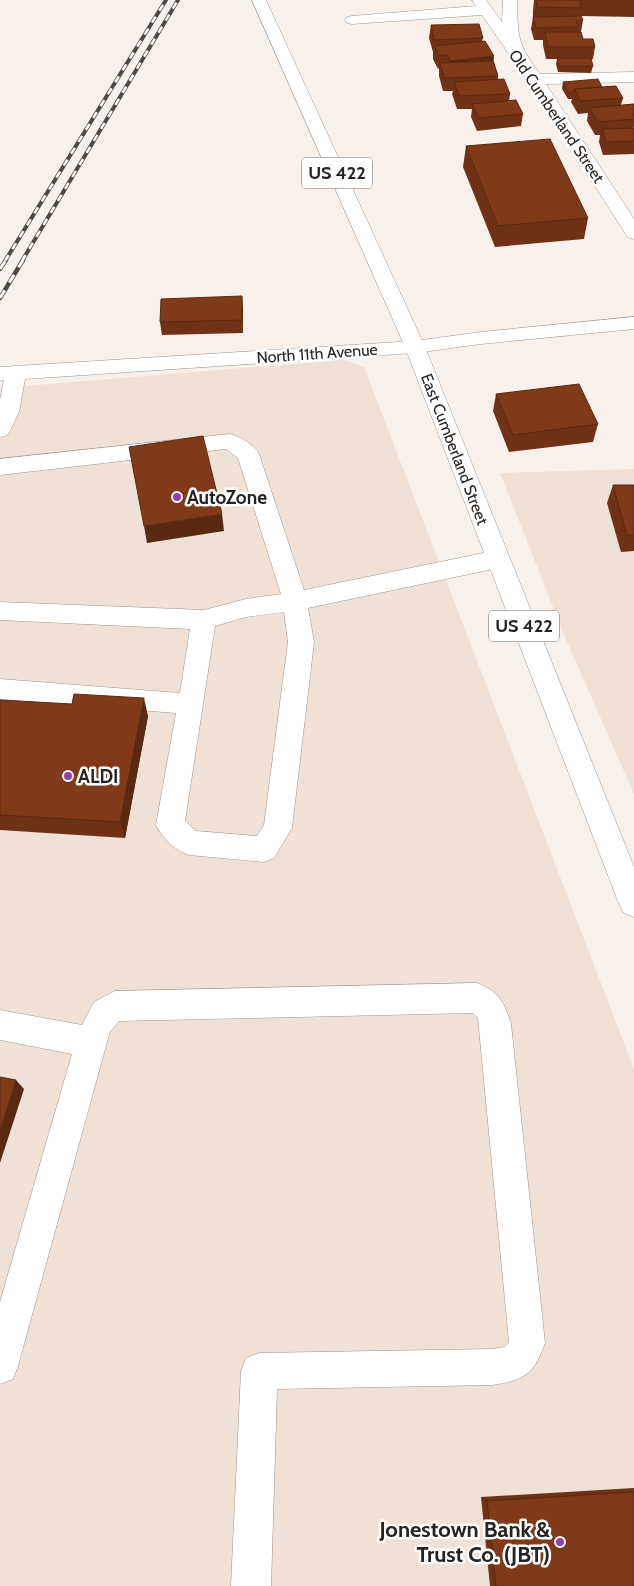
<svg xmlns="http://www.w3.org/2000/svg" width="634" height="1586" font-family="Cabin,sans-serif">
<style>
.built{fill:#efe1d6}
.lines{fill:none;stroke-linecap:round;stroke-linejoin:round}
.minor-casing{stroke:#9d9690;stroke-width:1}
.highway-casing{stroke:#9d9690;stroke-width:1}
.minor{fill:#fff;fill-rule:evenodd}
.highway{fill:#fff;fill-rule:evenodd}
.rail-far1-casing{stroke:#4d4947;stroke-width:4}
.rail-casing{stroke:#4d4947;stroke-width:4.5}
.rail-far1{stroke:#fff;stroke-width:2.5;stroke-dasharray:7;stroke-linecap:butt}
.rail{stroke:#fff;stroke-width:3;stroke-dasharray:9;stroke-linecap:butt}
.wall{fill:#6f3216}
.shaded-wall{fill:#5a2912}
.building{fill:#813a19;stroke:#5a2912}
.poi-dot{fill:#9b3ba3;stroke:#fff;stroke-width:2}
.labels{text-anchor:middle;stroke-width:5;stroke-linejoin:round;paint-order:stroke}
.far-street-label{font-size:16px;fill:#262321;stroke:#fff}
.shield{fill:#fff;stroke:#676564;stroke-width:1}
.shield-label{font-size:18px;font-weight:bold;fill:#262321}
.poi-label{font-size:19px;font-weight:bold;fill:#262321;stroke:#fff;text-anchor:start}
.near-poi-label{font-size:22px;font-weight:bold;fill:#262321;stroke:#fff;text-anchor:end}
</style>
<rect width="100%" height="100%" fill="#f8f0ea"/>
<path class="built" d="M343,360L364,367L634,1069V1586H0V388Z
M634,469V794L565,637L500,473Z"/>
<g class="lines">
<defs>
<path id="minor" d="M472,0H486L502,22L503,0H517C518,38 517,43 540,74L634,72V82L546,84L634,219V239L627,237L625,233L527,80L482,15L352,24L347,23L345,20L347,17L352,16L476,6Z
M634,317V329L481,344L415,353L25,379L19,412L8,435L0,437V400L4,380L0,381V367L415,341L481,332Z
M230,434C241,437 253,444 259,454L304,590L498,550L506,553L510,559L506,565L498,568L308,608L314,642L292,828L274,858L264,862L189,855C175,850 163,839 156,825L176,713L0,699V679L180,693L190,629L0,620V602L204,610L246,599L281,594L238,458L226,449L0,475V459ZM284,612L288,642L264,825L257,836L196,831L185,821L215,626L246,617Z
M477,983C499,992 504,1001 511,1024L545,1343C534,1374 525,1380 492,1385L277,1389L271,1586H231L241,1371L246,1358L259,1353L492,1349L504,1347L509,1342L478,1018L473,1013L119,1021L110,1032L107,1042L18,1366L13,1379L0,1384V1302L72,1054L0,1040V1010L82,1025L94,1002L115,991Z"/>
<path id="highway" d="M252,0H266L425,347L634,867V917L624,913L619,904L405,347Z"/>
</defs>
<use href="#minor" class="minor-casing"/>
<use href="#highway" class="highway-casing"/>
<use href="#minor" class="minor"/>
<use href="#highway" class="highway"/>
<defs>
<path id="rail-far1" d="M5,261L166,0
M22,261L178,0"/>
<path id="rail" d="M0,269L6,260
M0,298L23,260"/>
</defs>
<use href="#rail-far1" class="rail-far1-casing"/>
<use href="#rail" class="rail-casing"/>
<use href="#rail-far1" class="rail-far1"/>
<use href="#rail" class="rail"/>
</g>
<path class="wall" d="M534,0H634V17L581,16L583,20L581,32L583,39L595,47L593,59H591L593,66L591,73L558,72L556,64L557,59H546L543,45V40H534L531,29L533,17V11Z
M431,25L483,38L482,41L494,62L498,76V79L510,94L509,101L523,114L521,126L477,131L471,117L472,109H457L452,94L453,91H443L439,76V68L438,69L433,59V52L429,38Z
M563,82L602,87L623,98L621,105L634,104V126L633,128H634V154L603,155L599,142L600,135H595L587,121L588,113L578,114L571,102L572,99H568L562,89Z
M466,146L588,218L584,239L495,247L463,167Z
M242,296L243,333L162,335L160,322Z
M496,394L598,424L593,442L509,452L493,411Z
M613,485H634V551L621,552L607,503Z
M0,700L148,716L125,838L0,830Z
M634,1488V1586H490L481,1497Z"/>
<path class="shaded-wall" d="M494,56L493,69L449,74L450,61Z
M242,296L243,309V333L242,320Z
M222,514L224,531L147,543L144,526Z
M144,698L148,716L125,838L120,822Z
M16,1080L24,1089L0,1163V1130Z"/>
<path class="building" d="M536,0H580L581,8L537,7Z
M581,16L583,20L576,21L578,27L536,28L533,17Z
M479,24L483,38L434,40L431,25Z
M545,32H581L583,39H593L595,47H548Z
M485,41L494,56L450,61L447,55L439,56L434,46Z
M557,58H591L593,66H559Z
M493,61L498,76L444,78L440,63Z
M504,79L510,94L459,96L454,82Z
M598,79L602,87L574,89L573,92L569,93L563,82Z
M616,86L623,98L581,101L574,89Z
M516,100L523,114L479,118L472,104Z
M634,104V114H633L634,116V119L598,122L589,108Z
M634,128V141L606,142L602,129Z
M550,139L588,218L498,226L466,146Z
M242,296V320L160,322L161,299Z
M579,384L598,424L513,435L496,394Z
M203,436L222,514L144,526L129,447Z
M613,485H634V535H627Z
M74,694L144,698L120,822L0,815V700L72,704Z
M0,1077L16,1080L0,1130Z
M634,1492V1586H496L487,1501Z"/>
<g class="poi-dot">
<circle cx="177" cy="497" r="5"/>
<circle cx="68" cy="776" r="5"/>
<circle cx="560" cy="1542" r="5"/>
</g>
<g class="labels">
<g class="far-street-label">
<text transform="translate(557 116) rotate(56)" y="6">Old Cumberland Street</text>
<text transform="translate(317 353) rotate(-4)" y="6">North 11th Avenue</text>
<text transform="translate(455 449) rotate(69)" y="6">East Cumberland Street</text>
</g>
<g class="shield">
<rect x="302" y="157.5" width="70" height="31" rx="4"/>
<rect x="489" y="610.5" width="70" height="31" rx="4"/>
</g>
<g class="shield-label">
<text x="337" y="179">US 422</text>
<text x="524" y="632">US 422</text>
</g>
<g class="poi-label">
<text x="187" y="504">AutoZone</text>
<text x="78" y="783">ALDI</text>
</g>
<g class="near-poi-label">
<text x="550" y="1537">Jonestown Bank &amp;<tspan x="550" dy="25">Trust Co. (JBT)</tspan></text>
</g>
</g>
</svg>
